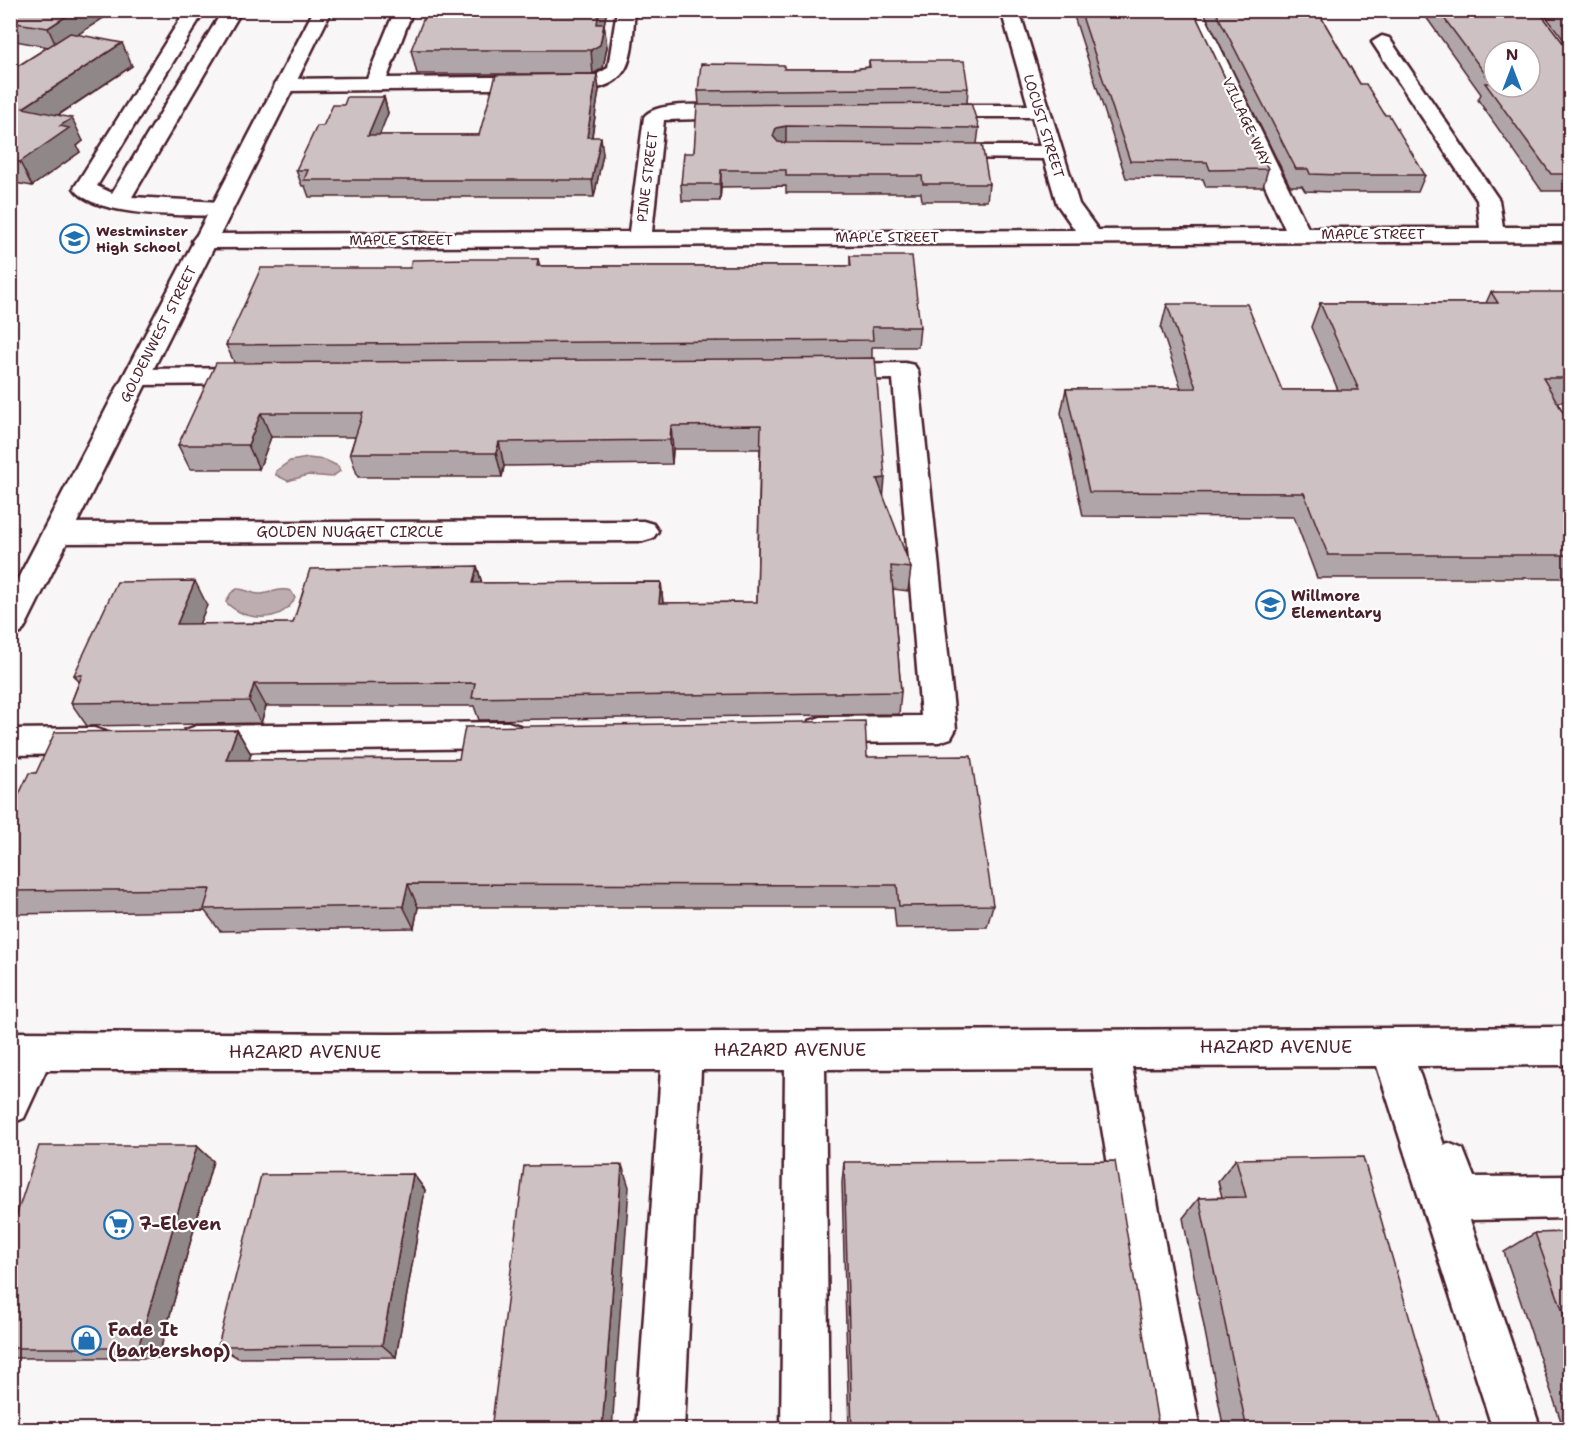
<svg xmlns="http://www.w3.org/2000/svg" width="1581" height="1440" font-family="'Shantell Sans',sans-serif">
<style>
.water{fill:#bdadb0;stroke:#8f747b;stroke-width:1.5}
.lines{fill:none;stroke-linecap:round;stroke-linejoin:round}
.minor-casing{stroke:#4a1f2b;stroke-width:5}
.major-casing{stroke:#4a1f2b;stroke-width:5}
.minor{fill:#fff;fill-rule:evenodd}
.major{fill:#fff;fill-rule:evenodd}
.wall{fill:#b0a6a9;stroke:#4a1f2b;stroke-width:1.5}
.shaded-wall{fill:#908789;stroke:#4a1f2b;stroke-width:1.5}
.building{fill:#cdc1c4;stroke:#4a1f2b;stroke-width:1.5;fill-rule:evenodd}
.labels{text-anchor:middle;stroke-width:4.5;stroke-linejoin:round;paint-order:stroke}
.far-street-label{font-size:14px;fill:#4a1f2b;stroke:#fff}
.far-poi-label{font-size:14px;font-weight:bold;fill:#4a1f2b;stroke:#fff;text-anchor:start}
.street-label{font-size:15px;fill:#4a1f2b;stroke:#fff}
.poi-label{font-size:15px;font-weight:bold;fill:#4a1f2b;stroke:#fff;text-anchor:start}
.near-street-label{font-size:18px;fill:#4a1f2b;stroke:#fff}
.near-poi-label{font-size:18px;font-weight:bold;fill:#4a1f2b;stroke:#fff;text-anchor:start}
</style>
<rect width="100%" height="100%" fill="#f8f6f7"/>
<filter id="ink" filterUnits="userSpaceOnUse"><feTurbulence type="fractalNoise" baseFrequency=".0167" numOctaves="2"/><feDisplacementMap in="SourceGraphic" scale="12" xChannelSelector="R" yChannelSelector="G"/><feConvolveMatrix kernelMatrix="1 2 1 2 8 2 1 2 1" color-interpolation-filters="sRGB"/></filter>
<g filter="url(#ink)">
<path class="water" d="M308,458L325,460L338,466L340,471L332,477L308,475L288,481L276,475V471L290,461Z
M237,589C246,588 252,595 261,594C272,593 280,587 291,591L295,598C282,625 243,621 226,602L231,593Z"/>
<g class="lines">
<defs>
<path id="minor" d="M186,10H205L97,186L112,193L223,10H242L132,197L220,202L228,204L231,209L228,214L220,216C186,215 94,218 74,188Z
M395,10H413L387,78L594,76L608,68L617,10H635C631,44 637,78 598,88L284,91L277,89L274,85L277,81L284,79L367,78Z
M1001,10H1019L1079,204L1098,230L1285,229L1184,10H1202L1308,228H1480L1477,200L1372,42L1382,36L1389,38L1499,200L1503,227H1570V241L204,248L196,246L192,241L196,236L204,234L629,232L644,117C656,99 720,106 741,106L748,108L751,112L748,116L741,118L664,120L652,232L1075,230L1057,204L1044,159L937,158L929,157L926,152L929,147L937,146H1040L1032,117H928L921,115L918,111L921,107L928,105H1028Z
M905,363L914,365L918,371L956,729L951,738L939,742L821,743L809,739L804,730L809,721L821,717L921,716L893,379L831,380L822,378L818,372L822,366L831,364Z
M254,368L263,370L267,376L263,382L254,384L136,385L127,383L123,377L127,371L136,369Z
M643,521L653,524L658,531L653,538L643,541L58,543L48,540L43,533L48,526L58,523Z
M508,722L520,726L525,735L520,744L508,748L197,752L185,748L180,739L185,730L197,726Z
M94,728L106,732L111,741L106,750L94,754L10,755V729Z
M1570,1027V1065L1417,1066L1444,1145L1448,1143L1463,1149L1474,1177L1570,1176V1218L1470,1220L1541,1430H1493L1377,1066L1132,1067L1200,1430H1152L1092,1068L825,1069L829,1430H781L785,1070H701L684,1430H636L661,1070H46L24,1118L10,1124V1032L391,1034Z"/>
<path id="major" d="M314,10H332L26,625L21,633L10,636V594Z"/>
</defs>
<use href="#minor" class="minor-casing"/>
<use href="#major" class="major-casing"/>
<use href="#minor" class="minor"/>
<use href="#major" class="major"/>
</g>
<path class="wall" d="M10,10L78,35L132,66L59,115L83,141L77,146L80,152L32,186L10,182V71L48,47L10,40Z
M607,10L604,24L607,47L603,68L593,74H417L411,50Z
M1072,10H1193L1268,169L1263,187H1206L1203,179L1126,178Z
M1203,10H1317L1360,84L1385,115L1425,175L1418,192H1334L1305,191L1302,186H1290Z
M1421,10H1538L1570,52V191H1542L1478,100L1481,94Z
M1541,10H1570V48Z
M869,61L968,88L967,103L979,128L977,144L989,184L987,201H922L921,193H786V186L721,187L720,201H682L681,184L694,153L699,105L698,91L784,69H855L869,67Z
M597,74L599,90L592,137L603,154L594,197H309L305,186H302L296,170L323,126L344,105L384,97L388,113L379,135H479Z
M850,256L920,327L918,347H872V358L883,497L911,568L908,591L893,589L901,692L899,714L479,720L474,706H266L261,723L87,726L71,703L79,682L74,675L207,605L199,624L293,623L477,566L482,583L661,582L663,603L757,602L760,449H673L672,464L504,466L502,477H358L350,453L355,437H271L259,469H190L178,445L234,362L226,345L410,268L538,259L540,266H850Z
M1491,292L1570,299V402H1557L1570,424V578H1317L1294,517L1083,516L1061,413L1066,389L1181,388L1161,328L1167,304L1282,390H1338L1311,327L1320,303H1486Z
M237,730L251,754L249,760L867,757L993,905L987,927L896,928L894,907H418L414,928L220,931L205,911L10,914V814L36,773Z
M197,1146L213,1161L158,1358H10V1235Z
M1236,1159L1442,1430H1224L1183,1218L1199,1198L1222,1197L1218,1181Z
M844,1162L1159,1430H849L842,1183Z
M413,1174L425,1190L396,1357L238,1358L218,1346Z
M1570,1232V1430H1564L1504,1252L1535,1233Z"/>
<path class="shaded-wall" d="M76,10H116L57,48L48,28Z
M599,10H607L600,45L604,24L607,47L603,68L593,74L591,50Z
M122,43L132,66L34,131L23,108Z
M597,74L599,90L589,154L587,137Z
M384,97L388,113L373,152L368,135Z
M72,118L83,141L77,146L80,152L32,186L20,162L60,126Z
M786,126V143L776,145L773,136L776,128Z
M601,137L603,154L594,197L592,180Z
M721,170V187L720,201V184Z
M261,413L271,437L259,469L248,445Z
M671,426L673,449L672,464L670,440Z
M499,442L504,466L502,477L496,453Z
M885,478L883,501L877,479Z
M477,566L483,589L473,583Z
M195,581L207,605L190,647L177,624Z
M661,582L663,605L659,603Z
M254,684L266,706L261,723L249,701Z
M237,730L251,754L241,784L226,760Z
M408,884L418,907L414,928L403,906Z
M197,1146L213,1161L158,1358L138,1348Z
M622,1165L629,1187L612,1430H602Z
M413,1174L425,1190L396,1357L382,1345Z"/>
<path class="building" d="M10,10H76L48,28L10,22Z
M427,10H599L597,24H604L600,45L591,50H411Z
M1080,10H1193L1268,169L1210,170L1207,162L1130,161Z
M1215,10H1317L1360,84H1366L1385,115H1389L1425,175H1340L1310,174L1308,169H1296Z
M1438,10H1538L1570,52V174H1551L1485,83H1492ZM1494,51H1530V87H1494Z
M1561,10H1570V22Z
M70,33L122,43L23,108L72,118L60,126L69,128L20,162L10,161V71Z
M869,61H964L968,88L698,91L701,64L784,65V69H855L870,67Z
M597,74L587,137H601L592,180H304L308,170H296L317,126H323L333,105H344L347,97H384L368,135H479L496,75Z
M971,103L979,128L786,126L776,128L773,136L778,142L786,143L982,144L989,184H923L922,176H786V170H721L720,184H681L684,153H694L697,105Z
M850,256H912L920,327H872L873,340L226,345L261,268H410L412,260L468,259H538L537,266H851Z
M1491,292H1566L1570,299V378H1543L1570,424V555H1328L1304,493L1089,492L1066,389L1196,388L1167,304H1247L1282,390H1359L1320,303H1498Z
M875,358L885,478L877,479L911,568L891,566L901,692L472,698L475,683L254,684L249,701L71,703L82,675H74L117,582L195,581L177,624L293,623L310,569L477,566L473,583L661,582L659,603L757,602L761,425L671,426L670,440L499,442L496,453H350L363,413H261L248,445H178L216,363Z
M865,721L867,757L971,756L993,905L899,906L897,885L408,884L403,906L204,909L210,889L10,891V814L29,773H36L55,732L237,730L226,760L459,759L465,727Z
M39,1146H197L138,1348H10V1235Z
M1363,1157L1442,1430H1247L1199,1198L1246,1197L1236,1159Z
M1115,1161L1159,1430H852L844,1162Z
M622,1165L602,1430H491L524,1166Z
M413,1174L382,1345L218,1346L261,1175Z
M1570,1232V1332L1535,1233Z"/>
</g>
<defs>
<symbol id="school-ring" viewBox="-11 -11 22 22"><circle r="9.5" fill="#fff" stroke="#1f6fb2" stroke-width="1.5"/><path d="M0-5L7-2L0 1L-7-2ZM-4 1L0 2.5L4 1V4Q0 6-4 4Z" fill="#1f6fb2"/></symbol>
<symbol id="supermarket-ring" viewBox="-11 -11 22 22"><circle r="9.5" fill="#fff" stroke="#1f6fb2" stroke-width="1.5"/><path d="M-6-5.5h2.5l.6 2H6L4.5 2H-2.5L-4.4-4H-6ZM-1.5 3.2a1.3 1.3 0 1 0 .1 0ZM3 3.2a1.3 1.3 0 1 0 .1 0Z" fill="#1f6fb2"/></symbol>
<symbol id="shop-ring" viewBox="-11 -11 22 22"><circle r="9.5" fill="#fff" stroke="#1f6fb2" stroke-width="1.5"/><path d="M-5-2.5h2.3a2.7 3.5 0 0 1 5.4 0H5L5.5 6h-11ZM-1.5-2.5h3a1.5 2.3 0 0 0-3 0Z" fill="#1f6fb2"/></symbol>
</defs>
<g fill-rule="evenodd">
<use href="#school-ring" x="58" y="222" width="33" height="33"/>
<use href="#school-ring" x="1254" y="588" width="33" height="33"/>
<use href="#supermarket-ring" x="102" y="1208" width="33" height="33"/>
<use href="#shop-ring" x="70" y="1324" width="33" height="33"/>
</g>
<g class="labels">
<g class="far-street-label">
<text transform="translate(1247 122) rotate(65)" y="5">VILLAGE WAY</text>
<text transform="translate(1044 126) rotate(73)" y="5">LOCUST STREET</text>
<text transform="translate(647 177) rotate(-83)" y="5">PINE STREET</text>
<text x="1373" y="239">MAPLE STREET</text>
<text x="887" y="242">MAPLE STREET</text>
<text x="401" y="245">MAPLE STREET</text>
<text transform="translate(158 334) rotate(-63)" y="5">GOLDENWEST STREET</text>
</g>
<g class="far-poi-label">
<text x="96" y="236">Westminster<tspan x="96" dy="16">High School</tspan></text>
</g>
<g class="street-label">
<text x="350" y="537">GOLDEN NUGGET CIRCLE</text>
</g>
<g class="poi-label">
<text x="1291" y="601">Willmore<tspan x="1291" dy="17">Elementary</tspan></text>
</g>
<g class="near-street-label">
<text x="1276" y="1053">HAZARD AVENUE</text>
<text x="790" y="1056">HAZARD AVENUE</text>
<text x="305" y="1058">HAZARD AVENUE</text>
</g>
<g class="near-poi-label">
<text x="139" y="1230">7-Eleven</text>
<text x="108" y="1336">Fade It<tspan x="108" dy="21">(barbershop)</tspan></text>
</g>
</g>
<rect width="1581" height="1440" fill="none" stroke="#fff" stroke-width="36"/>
<rect x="18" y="18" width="1545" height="1404" fill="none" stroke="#4a1f2b" stroke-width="2" filter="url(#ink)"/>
<g transform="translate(1512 69)"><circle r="28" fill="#ffffff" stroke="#b7a5aa" stroke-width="1.5"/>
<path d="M0-4.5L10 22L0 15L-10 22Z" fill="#1f6fb2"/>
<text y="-9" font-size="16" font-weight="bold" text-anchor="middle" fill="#4a1f2b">N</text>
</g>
</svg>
